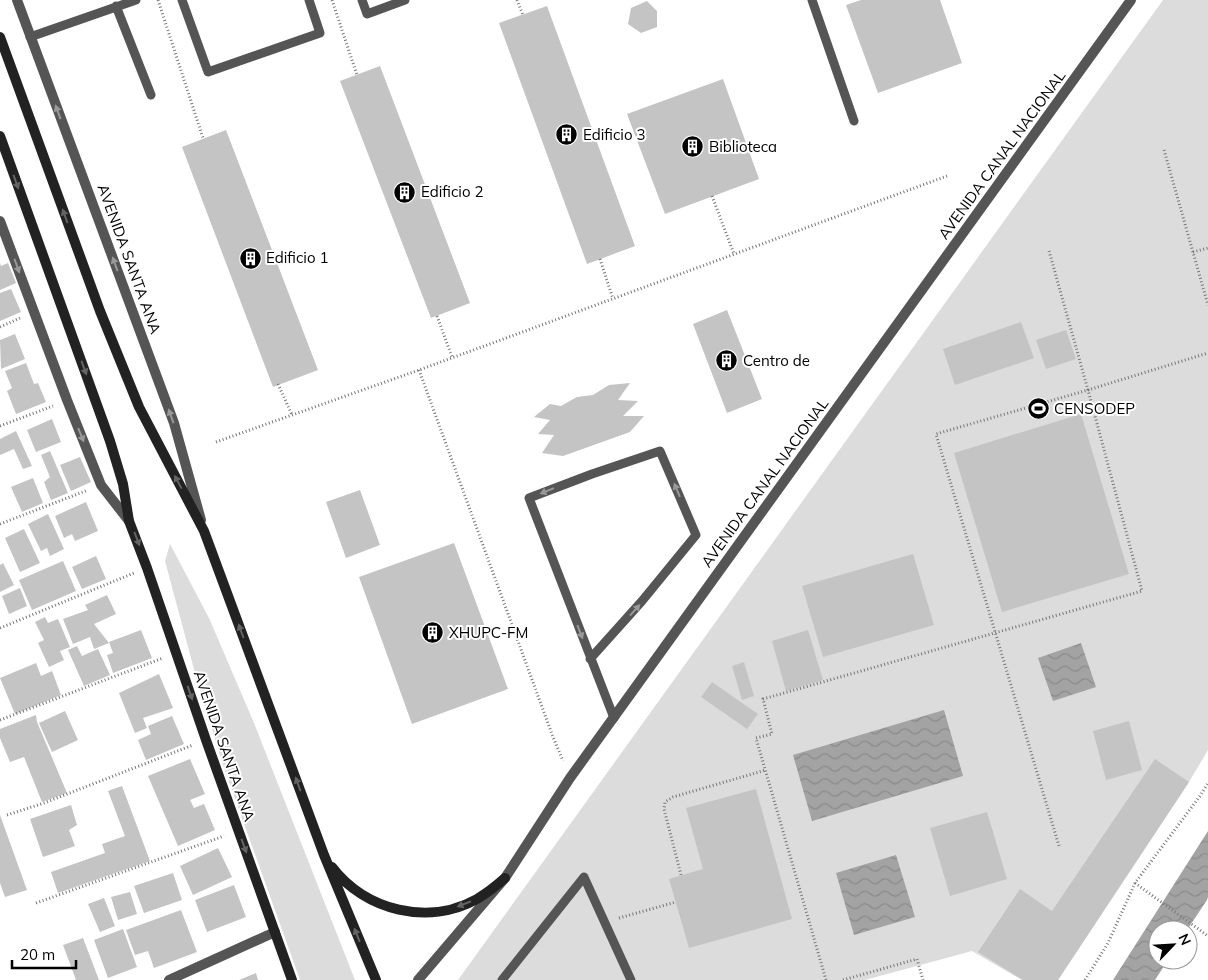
<svg xmlns="http://www.w3.org/2000/svg" width="1208" height="980" font-family="Mulish,sans-serif">
<style>
.grass{fill:#dcdcdc}
.water{fill:url(#water-waves)}
.building{fill:#c4c4c4}
.lines{fill:none;stroke-linecap:round;stroke-linejoin:round}
.path{stroke:#777;stroke-width:3;stroke-dasharray:1 2.5;stroke-linecap:butt}
.service{stroke:#555;stroke-width:9}
.minor{stroke:#555;stroke-width:10}
.tertiary{stroke:#555;stroke-width:10}
.secondary{stroke:#222;stroke-width:10}
.oneway{fill:#999}
.oneway2{fill:#646464}
.labels{text-anchor:middle;stroke-width:4;stroke-linejoin:round;paint-order:stroke}
.poi-label{font-size:15px;fill:#000;stroke:#fff;text-anchor:start}
.street-label{font-size:15px;fill:#000;stroke:#fff}
</style>
<defs>
<pattern id="water-waves" width="16" height="10" patternUnits="userSpaceOnUse" patternTransform="scale(1.25)"><rect width="16" height="10" fill="#a3a3a3"/><path d="M0 5q4-4 8 0t8 0" fill="none" stroke="#8b8b8b"/></pattern>
</defs>
<rect width="100%" height="100%" fill="#fff"/>
<path class="grass" d="M1163,0H1208V750L1189,782L1058,980H1022L972,951L865,980H458Z
M170,544L209,618L254,723L355,980H300L223,765L195,673L165,561Z"/>
<path class="water" d="M1081,643L1096,687L1053,701L1038,658Z
M944,710L963,776L812,821L793,755Z
M1208,831V897L1207,900L1187,930H1158V960H1168L1155,980H1113Z
M896,855L915,917L854,935L836,873Z"/>
<path class="building" d="M861,0H940L962,63L878,93L846,5Z
M647,1L657,11V27L641,33L628,24L631,8Z
M547,6L635,246L587,264L499,23Z
M380,66L470,303L431,318L340,81Z
M723,79L759,179L665,214L627,114Z
M226,130L318,370L273,387L182,147Z
M0,263L1,266L8,263L16,283L0,290Z
M11,289L21,312L0,321V293Z
M727,310L762,399L727,413L693,324Z
M1021,322L1034,358L955,385L943,349Z
M1066,330L1076,359L1046,369L1036,340Z
M15,334L25,359L1,369L0,340Z
M26,363L34,384L38,383L46,402L16,414L7,391L12,388L5,371Z
M630,383L618,400L638,401L623,416H644L630,432L563,456L542,453L554,435L538,434L550,420L534,417L550,404L561,406L577,397L593,395L609,385Z
M1081,414L1129,574L1002,612L954,453Z
M52,419L61,442L36,452L27,430Z
M16,431L32,466L23,469L14,449L0,455V439Z
M50,451L68,493L51,500L44,482L50,477L41,455Z
M80,457L91,482L71,491L60,465Z
M33,478L43,503L22,512L11,487Z
M360,490L380,545L346,558L326,502Z
M86,502L98,531L75,541L72,534L64,538L55,516Z
M48,514L64,549L50,556L47,548L41,551L28,524Z
M24,529L40,563L20,572L5,538Z
M454,543L508,689L412,724L359,577Z
M913,554L934,625L823,657L802,586Z
M96,556L106,579L82,589L72,567Z
M63,561L76,591L32,610L19,580Z
M3,563L14,585L0,592V565Z
M20,588L27,606L9,614L2,596Z
M107,595L116,614L94,624L109,643L94,649L90,637L73,644L63,619L88,610L85,605Z
M45,617L48,623L58,619L70,647L60,651L64,660L49,667L38,643L44,640L35,622Z
M141,630L152,658L113,673L107,655L113,653L109,642Z
M808,630L823,680L786,691L772,641Z
M77,646L82,656L98,649L110,675L84,686L68,650Z
M744,662L754,696L742,700L732,666Z
M36,663L41,676L52,671L61,695L15,714L0,678Z
M159,674L173,708L143,718L147,728L135,733L119,693Z
M712,682L758,714L747,729L701,697Z
M65,711L78,740L52,752L39,723Z
M36,715L37,722L67,793L42,802L24,757L10,762L0,738V729Z
M172,716L184,744L146,760L138,740L151,734L148,726Z
M1129,721L1142,770L1106,780L1093,731Z
M190,759L205,794L190,800L194,808L204,804L215,830L178,846L148,776Z
M1155,759L1189,782L1058,980H1023L978,952L1020,889L1052,911Z
M122,786L150,861L58,893L51,872L105,853L102,844L125,836L108,791Z
M756,789L792,919L689,948L669,879L703,869L686,808Z
M71,805L77,825L69,830L75,846L43,857L30,819Z
M987,812L1007,879L950,896L930,828Z
M0,815L27,890L5,897L0,883Z
M218,848L232,877L193,895L180,866Z
M173,873L182,900L144,913L134,886Z
M234,885L246,917L207,932L195,900Z
M130,892L137,914L118,920L111,897Z
M104,898L115,926L100,932L88,904Z
M181,910L197,952L154,968L148,951L135,955L126,930Z
M123,929L137,967L108,978L94,940Z
M83,938L99,980H76L63,945Z
M256,973L258,980H239Z"/>
<g class="lines">
<path class="path" d="M158,0L203,138
M332,0L357,75
M517,0L523,15
M1164,150L1208,305
M712,196L734,254
M1049,251L1088,390L936,434L1059,846
M1193,252L1208,248
M600,259L613,299
M437,316L452,357
M0,327L20,318
M419,370L553,737L563,761
M278,384L292,415
M0,426L53,406
M216,442L419,370L947,176
M0,524L88,490
M0,628L134,573
M0,720L163,658
M7,815L44,803L193,745
M681,875L664,809L665,802L673,797L766,770
M1135,883L1208,936
M36,903L224,836
M619,918L676,902
M826,980L756,738L772,734L763,699L1142,591L1088,390L1208,353
M843,980L917,959L923,980
M1085,980L1108,943L1135,883L1200,796L1208,783"/>
<path class="service" d="M182,0L208,72L320,33L309,0
M362,0L367,14L405,0
M812,0L854,121
M116,6L151,95
M30,37L136,0
M590,659L642,601L696,535L660,451L592,474L529,498L614,718
M502,980L584,877L631,980"/>
<path class="minor" d="M169,980L275,932"/>
<path class="tertiary" d="M17,0L174,423L201,520
M0,221L67,400L101,485L129,521
M418,980L505,878L570,778L1131,0"/>
<path class="secondary" d="M0,37L100,311L139,407L204,531L324,855L376,980
M0,136L110,441L123,484L129,521L147,568L206,740L292,980
M332,867C365,911 429,926 477,899C487,893 496,886 505,878"/>
</g>
<defs><path id="oneway-solid" d="M-6-.8H1V-3.2L6.5 0L1 3.2V.8H-6Z" transform="scale(1.25)"/></defs>
<g class="oneway">
<use href="#oneway-solid" transform="translate(58 112) rotate(-110)"/>
<use href="#oneway-solid" transform="translate(115 264) rotate(-110)"/>
<use href="#oneway-solid" transform="translate(17 266) rotate(70)"/>
<use href="#oneway-solid" transform="translate(171 416) rotate(-110)"/>
<use href="#oneway-solid" transform="translate(81 435) rotate(68)"/>
<use href="#oneway-solid" transform="translate(677 490) rotate(-113)"/>
<use href="#oneway-solid" transform="translate(547 491) rotate(158)"/>
<use href="#oneway-solid" transform="translate(635 610) rotate(-48)"/>
<use href="#oneway-solid" transform="translate(580 632) rotate(69)"/>
</g>
<g class="oneway2">
<use href="#oneway-solid" transform="translate(16 182) rotate(70)"/>
<use href="#oneway-solid" transform="translate(65 216) rotate(-110)"/>
<use href="#oneway-solid" transform="translate(84 368) rotate(70)"/>
<use href="#oneway-solid" transform="translate(178 482) rotate(-118)"/>
<use href="#oneway-solid" transform="translate(137 539) rotate(69)"/>
<use href="#oneway-solid" transform="translate(241 631) rotate(-110)"/>
<use href="#oneway-solid" transform="translate(190 693) rotate(71)"/>
<use href="#oneway-solid" transform="translate(298 784) rotate(-110)"/>
<use href="#oneway-solid" transform="translate(244 846) rotate(70)"/>
<use href="#oneway-solid" transform="translate(464 904) rotate(159)"/>
<use href="#oneway-solid" transform="translate(357 935) rotate(-112)"/>
</g>
<defs>
<symbol id="building-disc" viewBox="-11 -11 22 22"><circle r="9.5" fill="#000" stroke="#fff"/><path d="M-4-6H4V6H1V3H-1V6H-4ZM-2.5-4.3h1.7v1.8h-1.7ZM.8-4.3h1.7v1.8H.8ZM-2.5-1h1.7V.8h-1.7ZM.8-1h1.7V.8H.8Z" fill="#fff"/></symbol>
<symbol id="stadium-disc" viewBox="-11 -11 22 22"><circle r="9.5" fill="#000" stroke="#fff"/><path d="M0-5a6.5 5 0 1 0 0 10a6.5 5 0 1 0 0-10ZM-3.5-1.8h7v3.6h-7Z" fill="#fff"/></symbol>
</defs>
<g fill-rule="evenodd">
<use href="#building-disc" x="554" y="122" width="25" height="25"/>
<use href="#building-disc" x="680" y="134" width="25" height="25"/>
<use href="#building-disc" x="392" y="180" width="25" height="25"/>
<use href="#building-disc" x="238" y="246" width="25" height="25"/>
<use href="#building-disc" x="714" y="348" width="25" height="25"/>
<use href="#stadium-disc" x="1026" y="396" width="25" height="25"/>
<use href="#building-disc" x="420" y="620" width="25" height="25"/>
</g>
<g class="labels">
<g class="poi-label">
<text x="583" y="140">Edificio 3</text>
<text x="709" y="152">Biblioteca</text>
<text x="421" y="197">Edificio 2</text>
<text x="266" y="263">Edificio 1</text>
<text x="743" y="366">Centro de</text>
<text x="1054" y="414">CENSODEP</text>
<text x="449" y="638">XHUPC-FM</text>
</g>
<g class="street-label">
<text transform="translate(1002 155) rotate(-54)" y="5">AVENIDA CANAL NACIONAL</text>
<text transform="translate(129 259) rotate(70)" y="5">AVENIDA SANTA ANA</text>
<text transform="translate(765 483) rotate(-54)" y="5">AVENIDA CANAL NACIONAL</text>
<text transform="translate(224 746) rotate(71)" y="5">AVENIDA SANTA ANA</text>
</g>
</g>
<g transform="translate(1173 945) rotate(65)"><circle r="24" fill="#ffffff" stroke="#999999"/>
<path d="M0-4L9 19L0 12L-9 19Z" fill="#000000"/>
<text y="-8" font-size="14" font-weight="bold" text-anchor="middle" fill="#000000">N</text>
</g>
<path d="M12 960v8h64v-8" fill="none" stroke="#000000" stroke-width="2.5"/>
<text x="20" y="960" font-size="15" fill="#000000" stroke="#ffffff" stroke-width="4" paint-order="stroke">20 m</text>
</svg>
